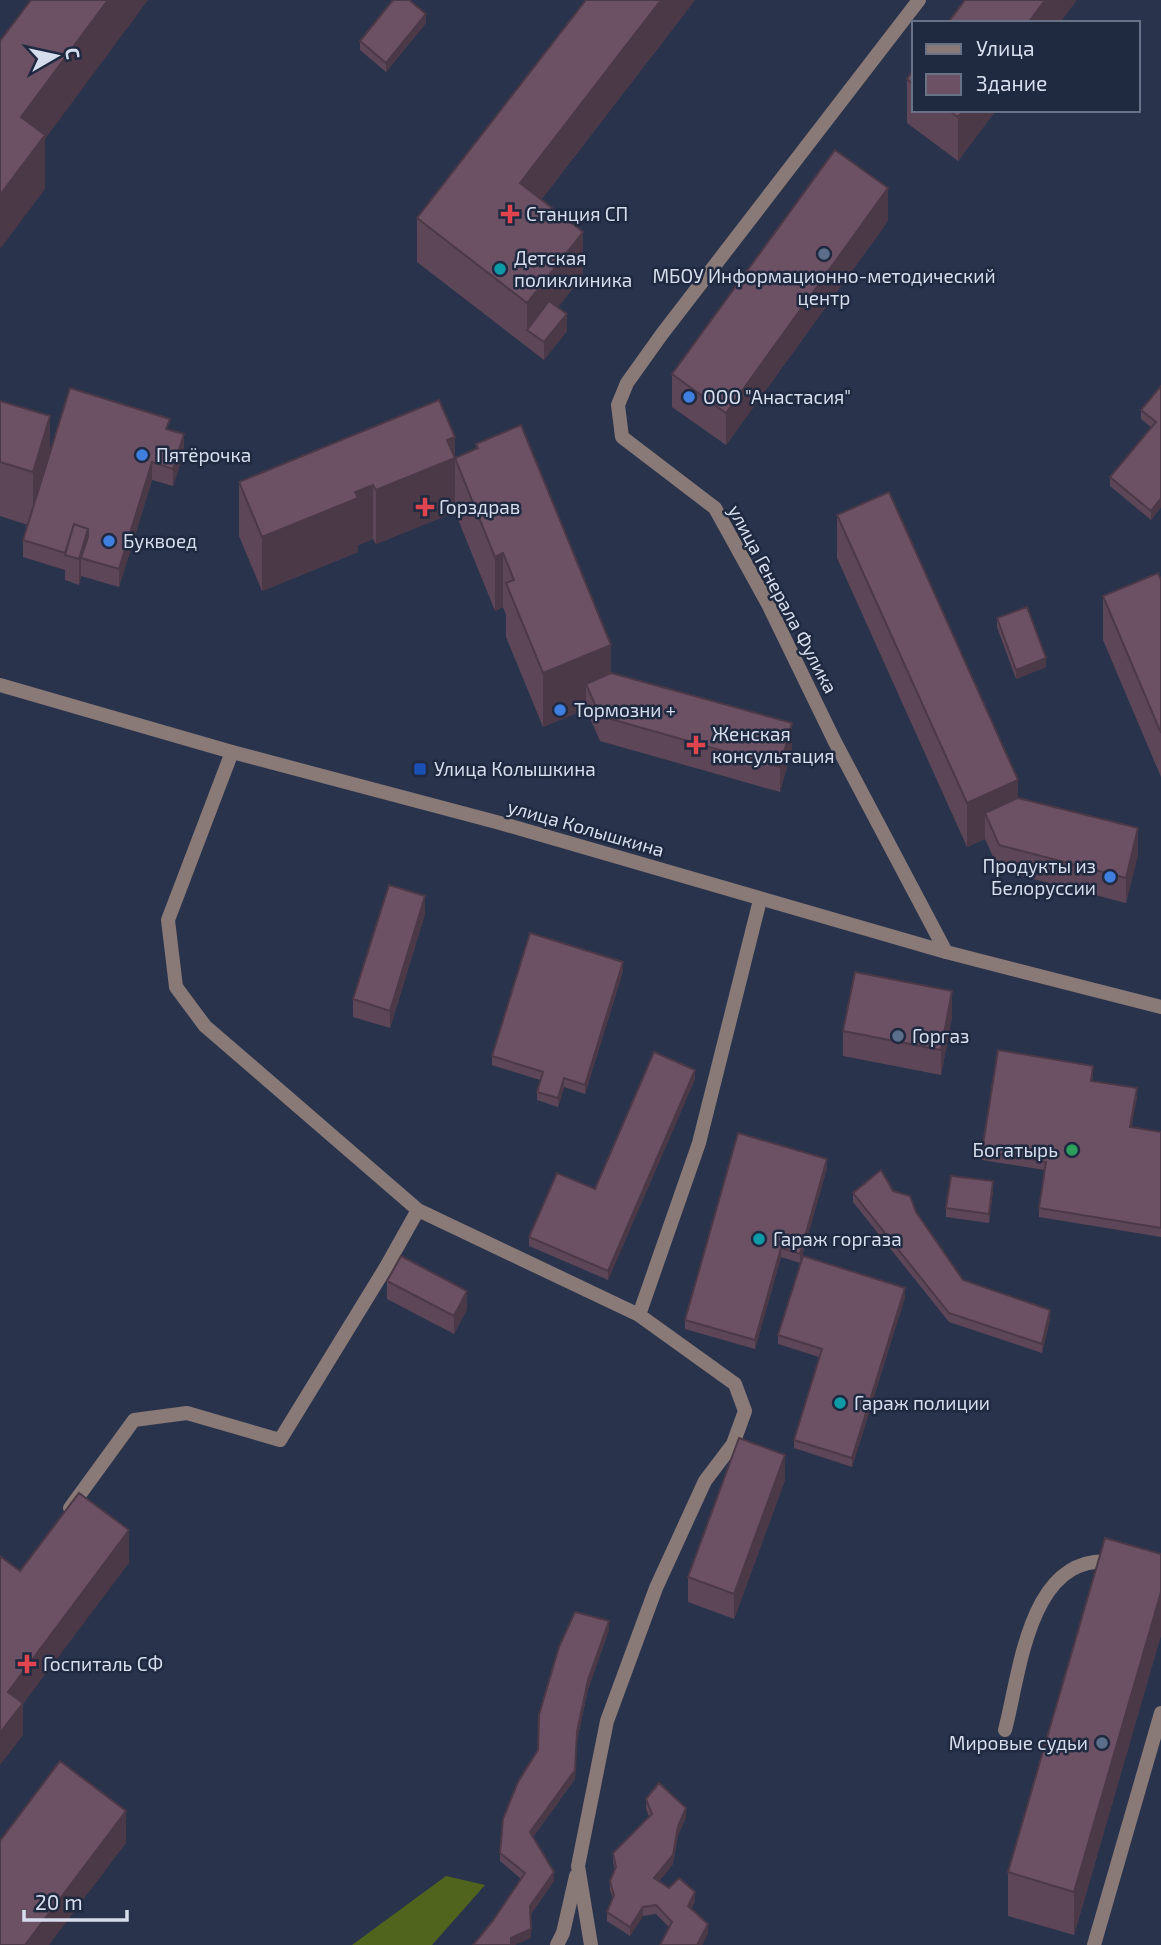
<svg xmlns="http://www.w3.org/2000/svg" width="1161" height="1945" font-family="'Exo 2',sans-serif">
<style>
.green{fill:#51641e}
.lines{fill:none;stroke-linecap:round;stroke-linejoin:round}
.service{stroke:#897977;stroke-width:14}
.minor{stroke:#897977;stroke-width:14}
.tertiary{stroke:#897977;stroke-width:14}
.wall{fill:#5d4657}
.shaded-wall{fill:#4c3947}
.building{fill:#6c5165;stroke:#4c3947;stroke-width:2}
.health-dot{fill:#e0444e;stroke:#1f2940;stroke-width:2.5}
.service-dot{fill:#5c6f8a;stroke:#1f2940;stroke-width:2.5}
.culture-dot{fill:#0f9aa8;stroke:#1f2940;stroke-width:2.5}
.shop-dot{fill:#3f7fe0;stroke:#1f2940;stroke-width:2.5}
.transit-dot{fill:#1a4fb4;stroke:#1f2940;stroke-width:2.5}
.leisure-dot{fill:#2e9e5b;stroke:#1f2940;stroke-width:2.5}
.labels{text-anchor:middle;stroke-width:5;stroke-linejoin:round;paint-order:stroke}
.poi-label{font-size:19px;fill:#d6dded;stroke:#1f2940;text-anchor:start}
.street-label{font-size:19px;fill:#d6dded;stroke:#1f2940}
</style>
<rect width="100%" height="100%" fill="#29334b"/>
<path class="green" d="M446,1876L485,1885L432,1945H352Z"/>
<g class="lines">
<path class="service" d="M418,1210L639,1315L735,1384L745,1411L733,1444L705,1481L656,1588L607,1721L578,1866L591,1945
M639,1315L699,1143L760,900
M70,1508L134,1420L187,1413L280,1440L386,1267L418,1210L205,1026L176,987L168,920L232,752
M1005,1730C1021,1669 1029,1550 1116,1562
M557,1945L563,1933L576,1876
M1094,1945L1161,1713"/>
<path class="minor" d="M919,0L662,334L627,383L618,405L622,437L715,508L768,604L835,742L946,952"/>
<path class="tertiary" d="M0,685L232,752L500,823L946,952L1161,1007"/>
</g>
<path class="wall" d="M695,0L541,200L583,275L558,307L567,331L544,360L417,262V218Z
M426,23L386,72L360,50V41Z
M914,69V110H996L958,161L907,123V79Z
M888,221L726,445L672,407V374Z
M1161,386V507L1151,520L1110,486V477L1152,428L1141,419V410Z
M0,401L50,452L170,430L184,452L173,486L152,480L119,587L81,576L79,585L65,580V570L23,557V540L28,525L0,516Z
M455,437V512L376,544L373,539L358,545V552L262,591L239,536V482Z
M476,444L611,673L792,749L780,792L600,741L586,709L543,727L506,637V615L503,607L495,611L455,512V458L476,449Z
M837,515L1018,798L1138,854L1126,903L999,870L985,839L967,847L837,558Z
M1161,580V777L1103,640V596Z
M997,618L1046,667L1016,679L997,627Z
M425,914L390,1028L353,1017V999Z
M623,971L585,1094L564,1087L558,1107L537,1100V1092L540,1080L492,1065V1056Z
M952,1017L941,1075L843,1056V1031Z
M1093,1075L1092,1081L1137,1097L1131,1127L1161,1132V1237L1039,1217V1208L1045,1170L982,1160V1151Z
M695,1079L608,1280L529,1246V1237L595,1189Z
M827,1168L800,1263L781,1257L755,1349L685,1329V1320Z
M993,1190L989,1223L946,1217V1208Z
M893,1191L916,1212L963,1280L1050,1319L1042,1353L949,1322L853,1202V1193Z
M387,1281L467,1309L454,1334L387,1299Z
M905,1297L852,1467L794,1448V1440L819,1357L778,1344V1335Z
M785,1480L734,1619L688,1602V1577Z
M1161,1554V1635L1074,1935L1008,1916V1872Z
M609,1630L588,1689L577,1741L575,1779L533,1837L554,1881L531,1914V1938L492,1922L521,1879L500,1861V1853L538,1750Z
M646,1799L686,1817L678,1835L673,1864L659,1881L669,1888L695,1901L691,1909L708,1933L702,1945H660L669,1927L656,1914L643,1916L630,1936L607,1921V1912L613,1899L610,1890V1881L615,1870L613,1862V1853L649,1817L646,1808Z"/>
<path class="shaded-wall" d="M108,0H148L45,139V189L0,249V195L21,117Z
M661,0H695L520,227V183Z
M1045,0H1077L1060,23H1028Z
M426,14V23L386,72V63Z
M964,110H996L958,161V117Z
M888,188V221L726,445V413Z
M583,232V275L536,336L527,330V303Z
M567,314V331L544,360V342Z
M50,416V470L33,526V472Z
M184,434V452L173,486V469Z
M455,437V512L376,544V490L447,440Z
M152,462V480L119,587V569Z
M373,485V539L358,545V552L262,591V537L355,492Z
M1161,498V507L1151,520V511Z
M88,529L86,560L81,558V576L79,585V559Z
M503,553V607L495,611V557Z
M611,645V699L586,684V709L543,727V673Z
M1046,658V667L1016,679V670Z
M792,723V749L780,792V767Z
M1018,780V824L985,813V839L967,847V803Z
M1138,828V854L1126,903V878Z
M425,896V914L390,1028V1011Z
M623,962V971L585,1094V1085Z
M952,991V1017L941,1075V1050Z
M695,1070V1079L608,1280V1271Z
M564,1078V1087L558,1107V1098Z
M1137,1088V1097L1130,1136V1127Z
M827,1159V1168L800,1263V1254Z
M993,1181V1190L989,1223V1214Z
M781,1248V1257L755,1349V1340Z
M905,1288V1297L852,1467V1458Z
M467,1291V1309L454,1334V1316Z
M1050,1310V1319L1042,1353V1344Z
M785,1455V1480L734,1619V1594Z
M129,1530V1563L23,1704V1735L0,1765V1733L8,1692Z
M1161,1592V1635L1074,1935V1892Z
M609,1621V1630L588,1689L577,1741L575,1779L530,1841V1832L577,1732L588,1680Z
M686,1808V1817L678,1835L673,1864L654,1887V1878Z
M126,1811V1843L49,1945H25Z
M554,1872V1881L530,1915V1906Z
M695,1892V1901L688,1915V1906Z
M643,1907V1916L630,1936V1927Z
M708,1924V1933L702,1945H697Z
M531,1929V1938L515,1945H511V1938Z"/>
<path class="building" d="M31,0H108L21,117L45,135L0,195V41Z
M393,0H409L426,14L386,63L360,41Z
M586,0H661L520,183L583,232L527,303L417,218Z
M965,0H1045L1028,23H948Z
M914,69V85L907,79Z
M948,110H964L958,117Z
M835,150L888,188L726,413L672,374Z
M549,301L567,314L544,342L527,330Z
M1161,386V498L1151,511L1110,477L1156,422L1141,410Z
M70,388L170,419L166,429L184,434L173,469L152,462L119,569L81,558L88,537V529L74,524L65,553L23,540Z
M439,400L455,437L447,440L455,458L376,490L373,485L355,492L358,498L262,537L239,482Z
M0,401L50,416L33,472L0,462Z
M521,425L611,645L543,673L506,583L514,580L503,553L495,557L455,458L478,448L476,444Z
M889,492L1018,780L967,803L837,515Z
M74,524L88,529L79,559L65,555Z
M1158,573L1161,580V733L1103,596Z
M1027,607L1046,658L1016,670L997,618Z
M611,673L792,723L780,767L600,716L586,684Z
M1018,798L1138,828L1126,878L999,845L985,813Z
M389,885L425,896L390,1011L353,999Z
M530,933L623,962L585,1085L564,1078L558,1098L537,1092L543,1072L492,1056Z
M855,972L952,991L941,1050L843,1031Z
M998,1050L1093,1066L1091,1081L1137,1088L1130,1127L1161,1132V1228L1039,1208L1046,1162L982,1151Z
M654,1052L695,1070L608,1271L529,1237L557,1173L595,1189Z
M738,1133L827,1159L800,1254L781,1248L755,1340L685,1320Z
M881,1170L893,1191L910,1196L916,1212L963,1280L1050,1310L1042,1344L949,1313L853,1193Z
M951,1176L993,1181L989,1214L946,1208Z
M401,1256L467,1291L454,1316L387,1281Z
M803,1256L905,1288L852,1458L794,1440L822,1349L778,1335Z
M739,1438L785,1455L734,1594L688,1577Z
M79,1493L129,1530L8,1692L23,1703L0,1733V1556L20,1571Z
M1105,1538L1161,1554V1592L1074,1892L1008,1872Z
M575,1612L609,1621L588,1680L577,1732L575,1770L530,1832L554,1872L530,1906L531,1929L511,1938V1945H473L492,1922L525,1873L500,1853L503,1819L518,1782L538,1750L539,1715L559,1647Z
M60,1761L126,1811L25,1945H0V1841Z
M659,1783L686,1808L678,1826L673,1855L654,1878L669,1888L679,1878L695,1892L688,1906L708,1924L697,1945H660L672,1922L656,1905L643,1907L630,1927L607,1912L614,1895L610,1881L616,1867L613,1853L652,1814L646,1799Z"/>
<g class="health-dot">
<path d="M506.5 203.5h7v7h7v7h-7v7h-7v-7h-7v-7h7z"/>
<path d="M421.5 496.5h7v7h7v7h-7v7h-7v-7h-7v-7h7z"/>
<path d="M692.5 734.5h7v7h7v7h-7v7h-7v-7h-7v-7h7z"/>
<path d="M23.5 1653.5h7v7h7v7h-7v7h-7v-7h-7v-7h7z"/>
</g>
<g class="service-dot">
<circle cx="824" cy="254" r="7"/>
<circle cx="898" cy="1036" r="7"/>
<circle cx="1102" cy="1743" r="7"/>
</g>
<g class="culture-dot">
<circle cx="500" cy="269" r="7"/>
<circle cx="759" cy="1239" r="7"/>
<circle cx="840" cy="1403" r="7"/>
</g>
<g class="shop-dot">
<circle cx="689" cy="397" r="7"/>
<circle cx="142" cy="455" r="7"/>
<circle cx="109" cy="541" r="7"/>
<circle cx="560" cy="710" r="7"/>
<circle cx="1110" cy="877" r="7"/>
</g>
<rect class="transit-dot" x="413" y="762" width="14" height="14" rx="3.5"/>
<circle class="leisure-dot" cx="1072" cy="1150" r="7"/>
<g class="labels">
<g class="poi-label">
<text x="526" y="221">Станция СП</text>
<text x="514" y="265">Детская<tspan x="514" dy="22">поликлиника</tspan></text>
<text x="824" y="283" text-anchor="middle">МБОУ Информационно-методический<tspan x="824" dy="22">центр</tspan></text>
<text x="703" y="404">ООО "Анастасия"</text>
<text x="156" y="462">Пятёрочка</text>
<text x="439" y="514">Горздрав</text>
<text x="123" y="548">Буквоед</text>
<text x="574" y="717">Тормозни +</text>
<text x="712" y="741">Женская<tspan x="712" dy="22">консультация</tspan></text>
<text x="434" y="776">Улица Колышкина</text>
<text x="1096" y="873" text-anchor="end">Продукты из<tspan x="1096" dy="22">Белоруссии</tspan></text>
<text x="912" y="1043">Горгаз</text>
<text x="1058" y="1157" text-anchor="end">Богатырь</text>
<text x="773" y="1246">Гараж горгаза</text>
<text x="854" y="1410">Гараж полиции</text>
<text x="43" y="1671">Госпиталь СФ</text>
<text x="1088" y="1750" text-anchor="end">Мировые судьи</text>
</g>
<g class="street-label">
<text transform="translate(783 599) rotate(62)" y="7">улица Генерала Фулика</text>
<text transform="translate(586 828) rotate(16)" y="7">улица Колышкина</text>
</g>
</g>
<rect x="912" y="21" width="228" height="91" fill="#1f2940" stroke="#687185" stroke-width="2"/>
<rect x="926" y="44" width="35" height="10" fill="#897977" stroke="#687185" stroke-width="2"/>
<text x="976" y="56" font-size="21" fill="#d6dded">Улица</text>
<rect x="926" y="74" width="35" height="21" fill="#6c5165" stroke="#687185" stroke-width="2"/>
<text x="976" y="91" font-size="21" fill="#d6dded">Здание</text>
<g transform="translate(56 56) rotate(81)" stroke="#1f2940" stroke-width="5" paint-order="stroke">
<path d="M0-5L12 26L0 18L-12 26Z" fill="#d6dded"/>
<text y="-10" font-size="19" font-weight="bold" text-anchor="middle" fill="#d6dded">С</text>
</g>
<path d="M24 1910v10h103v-10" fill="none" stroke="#d6dded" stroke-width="3.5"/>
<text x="35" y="1910" font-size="21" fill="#d6dded" stroke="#1f2940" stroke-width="5" paint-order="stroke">20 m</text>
</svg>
